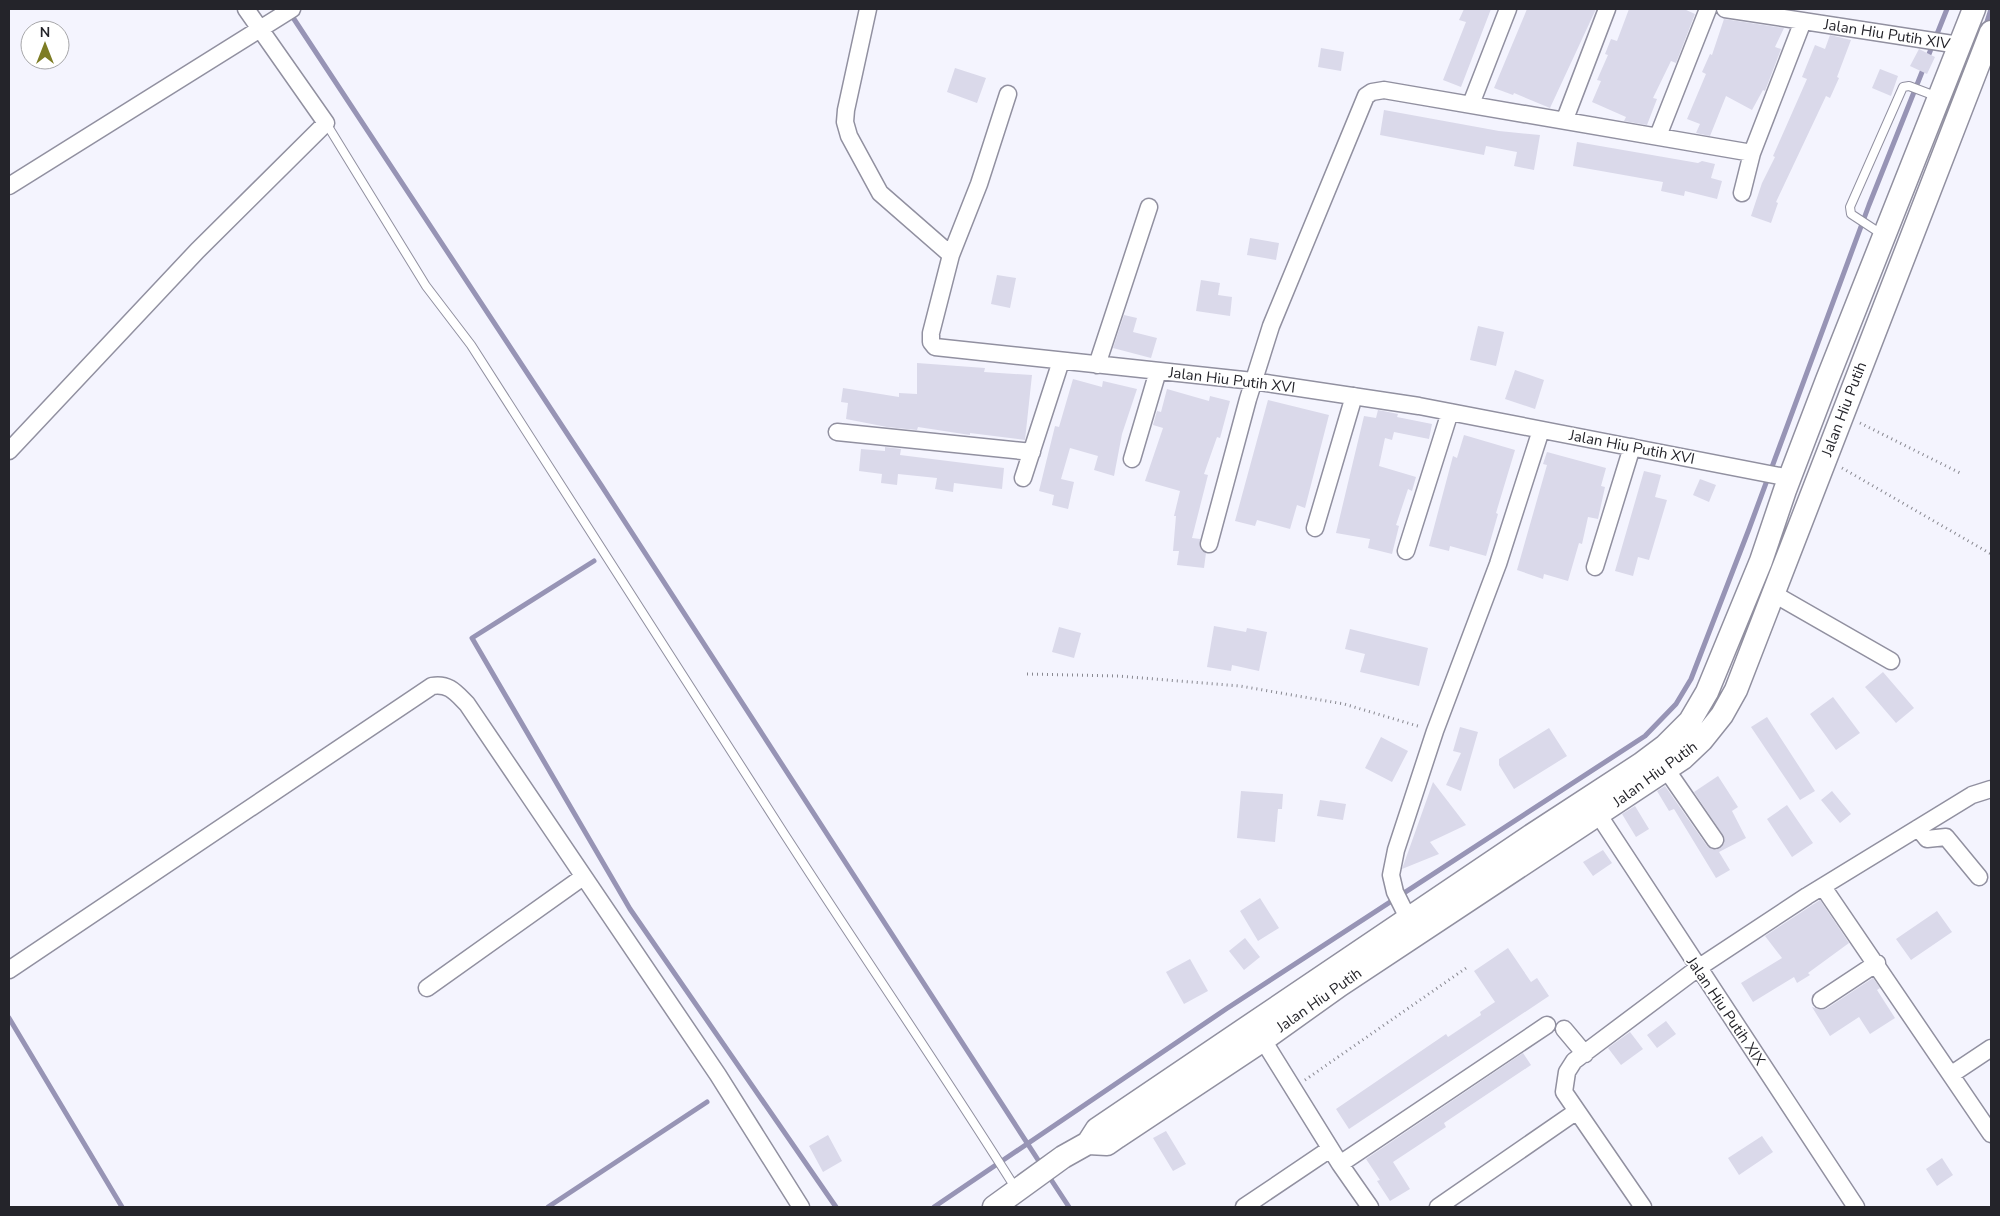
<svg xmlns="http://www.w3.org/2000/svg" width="2000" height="1216" font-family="'Nunito Sans',sans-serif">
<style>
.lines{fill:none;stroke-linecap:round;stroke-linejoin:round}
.stream{stroke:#9794b5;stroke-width:5}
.building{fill:#dad9ea}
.lane-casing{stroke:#9190a0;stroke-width:10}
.street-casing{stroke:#9190a0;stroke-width:19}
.secondary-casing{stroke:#9190a0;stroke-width:25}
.path{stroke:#888890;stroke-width:3;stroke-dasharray:1 4;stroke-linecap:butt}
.lane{stroke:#fff;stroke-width:8}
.street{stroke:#fff;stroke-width:16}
.secondary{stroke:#fff;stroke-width:22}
.labels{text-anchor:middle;stroke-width:4;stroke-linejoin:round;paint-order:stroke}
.street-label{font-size:15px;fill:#24242a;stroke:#fff}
</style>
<rect width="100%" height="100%" fill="#f4f4fe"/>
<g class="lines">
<path class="stream" d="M290,13L601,485L1042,1166
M1985,28L1991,9
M1927,59L1947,9
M594,561L472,638L630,909L836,1207
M9,1018L122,1207
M1048,1175L1069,1207
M548,1207L707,1102
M934,1207L1226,1009L1645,736L1676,704L1691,679L1749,529L1869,205L1924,67"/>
</g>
<path class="building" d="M1464,9H1491L1461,87L1443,80L1466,22L1459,20Z
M1527,9H1596L1550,108L1514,93L1513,95L1494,88Z
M1629,9H1684L1695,14L1676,63L1671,61L1653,98L1657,99L1647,125L1624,121L1626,117L1592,102L1601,81L1597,80L1608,55L1605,54L1611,39L1617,41Z
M1724,19L1784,28L1775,47L1781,49L1765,91L1763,90L1752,110L1726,96L1710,136L1696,133L1700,124L1687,119L1706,74L1702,72L1710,54L1712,55Z
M1830,35L1851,40L1837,77L1839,78L1830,98L1826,96L1776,202L1778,203L1771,223L1751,216L1762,183L1775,157L1773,156L1807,79L1802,77L1815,45L1825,49Z
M1321,48L1344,52L1341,71L1318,67Z
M1919,49L1935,57L1927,74L1910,66Z
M955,68L986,78L977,103L947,92Z
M1880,69L1898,76L1891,96L1872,88Z
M1384,110L1499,131L1540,135L1534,170L1514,166L1517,152L1486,146L1484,155L1380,135Z
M1577,142L1698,163L1702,161L1715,164L1711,178L1722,181L1717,199L1685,191L1684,196L1661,191L1663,182L1573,166Z
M1250,238L1279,243L1276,260L1247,255Z
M997,275L1016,278L1010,308L991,304Z
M1201,280L1220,283L1218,295L1232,297L1230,316L1196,311Z
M1124,315L1137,318L1133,332L1157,338L1151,358L1113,348Z
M1478,326L1504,332L1496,366L1470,360Z
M917,363L985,368L984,372L1032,375L1025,440L970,433V435L918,427L917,430L887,427L846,419L848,403L841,402L843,388L899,397V393L917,394Z
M1515,370L1544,380L1535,409L1505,399Z
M1073,379L1102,387L1103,381L1137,389L1122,434L1114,476L1094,470L1098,456L1070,448L1061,479L1074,482L1068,509L1052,505L1054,495L1039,491L1055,426L1059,427Z
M1167,389L1209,401L1210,396L1230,401L1220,438L1217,437L1204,474L1208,475L1192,538L1200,539V548L1206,553L1204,568L1177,565L1179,551H1173L1176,516H1174L1180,491L1145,481L1163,428L1153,425L1157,411L1161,412Z
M1268,400L1329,415L1305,508L1297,505L1290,529L1257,520L1255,526L1235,521Z
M1378,410L1398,414L1397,417L1432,424L1429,439L1394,432L1392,440L1385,438L1379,466L1416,477L1412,491L1408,489L1396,525L1399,526L1392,554L1368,548L1370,539L1336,533L1364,416L1376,418Z
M1464,435L1515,450L1496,513L1498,514L1486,556L1450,546L1449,551L1429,546L1453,456L1457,458Z
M885,447L901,449L900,455L1004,468L1002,489L954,483L953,492L935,489L937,478L898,474L897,485L881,483L882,474L859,471L861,449L885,451Z
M1547,452L1606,468L1601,486L1605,487L1598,519L1588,517L1582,544L1579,543L1568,581L1544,574L1543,579L1517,570L1547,465L1543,464Z
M1644,471L1661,475L1655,497L1667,500L1649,560L1638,557L1633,576L1615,571Z
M1700,479L1716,485L1709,502L1693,495Z
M1214,626L1246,632L1247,628L1267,632L1259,671L1232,665L1231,671L1207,667Z
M1059,627L1081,633L1074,658L1052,652Z
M1350,629L1428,648L1419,686L1360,672L1365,654L1345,649Z
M1883,672L1914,708L1896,723L1865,687Z
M1833,697L1860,733L1836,750L1810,714Z
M1767,717L1815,791L1800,800L1751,727Z
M1460,727L1478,732L1461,791L1446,785L1461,753L1453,751Z
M1549,728L1567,756L1514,789L1499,765V759Z
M1381,737L1408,751L1392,782L1365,768Z
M1718,776L1738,807L1732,811L1746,838L1719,852L1730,870L1716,878L1674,809L1669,811L1657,791L1665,786L1707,846L1716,850L1724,844L1723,835L1694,792Z
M1433,782L1466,825L1430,842L1439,854L1402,869Z
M1241,791L1283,794L1282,809H1278L1275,842L1237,838Z
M1832,791L1851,814L1840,823L1821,800Z
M1320,800L1346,804L1343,820L1317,816Z
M1787,805L1813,843L1792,857L1767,819Z
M1635,806L1649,829L1636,837L1622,814Z
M1603,850L1612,863L1593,876L1583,862Z
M1260,898L1279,928L1258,941L1240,911Z
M1820,900L1849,943L1808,973L1810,975L1797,983L1794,977L1753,1002L1741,983L1782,958L1765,936Z
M1937,911L1952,932L1911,960L1896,939Z
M1245,938L1260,957L1244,970L1229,951Z
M1508,948L1531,982L1537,978L1549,996L1349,1129L1336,1109L1446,1034L1448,1037L1481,1015L1480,1012L1495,1002L1474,971Z
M1190,959L1208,991L1184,1004L1166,972Z
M1873,978L1880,988L1877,990L1895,1018L1870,1034L1859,1017L1830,1036L1812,1007L1821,1010L1826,1009Z
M1666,1021L1676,1034L1657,1048L1647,1035Z
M1630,1032L1643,1049L1621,1065L1608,1048Z
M1523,1053L1531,1065L1444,1123L1446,1127L1393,1162L1410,1189L1390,1201L1377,1181L1380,1180L1366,1159Z
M1166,1131L1186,1164L1173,1171L1153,1138Z
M828,1135L842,1161L823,1172L809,1146Z
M1762,1136L1773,1152L1739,1175L1728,1158Z
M1942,1158L1953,1175L1937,1186L1926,1169Z"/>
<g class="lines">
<defs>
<path id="lane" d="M326,123L426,286L471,345C584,520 695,697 809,872C878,978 949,1082 1016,1189
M1883,235L1851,214L1850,207L1903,87L1909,86L1938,97"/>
<path id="street" d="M868,9L846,110L845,122L849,136L880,193L951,255
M1725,9L1959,45
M1008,94L979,184L951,255L931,333V342L935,347L1253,381L1419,406L1790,478
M1471,104L1508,9
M1565,119L1607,9
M1658,136L1708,9
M9,186L292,9
M1742,193L1752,153
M1097,365L1149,207
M837,432L1032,452
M9,451L197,251L326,123L246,9
M1132,459L1158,371
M1023,478L1061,361
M1315,528L1354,396
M1209,544L1248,399L1271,326L1366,96L1372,92L1384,90L1752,153L1803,21
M1406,551L1450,412
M1595,567L1632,447
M1774,594L1891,661
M1666,769L1715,840
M1598,814L1856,1207
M1918,828L1927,839L1946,837L1979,877
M1823,887L1991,1134
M1408,918L1395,892L1391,875L1396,850L1435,731L1498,564L1541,430
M9,970L432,686C449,683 456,693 467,704L718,1075L801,1207
M427,988L583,877
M1821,1000L1877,963
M1564,1029L1585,1054
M1263,1040L1340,1164L1370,1207
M1952,1074L1991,1048
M1340,1164L1547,1025
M1244,1207L1330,1149
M1438,1207L1577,1111
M1643,1207L1564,1092L1567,1072L1574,1061L1698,968L1807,896L1972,795L1991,789"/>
<path id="secondary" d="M1088,1143L1097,1129L1529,837L1641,764L1665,746L1690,721L1707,692L1761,561L1785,490L1827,380L1974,9
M994,1207L1063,1157L1088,1143L1107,1144L1117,1137L1263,1040L1340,985L1683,758L1702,740L1722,715L1736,690L1991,32"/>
</defs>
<use href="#lane" class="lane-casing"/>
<use href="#street" class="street-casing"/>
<use href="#secondary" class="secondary-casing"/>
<path class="path" d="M1860,423L1960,473
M1842,468L1991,554
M1027,674L1118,676L1240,686L1344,704L1421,727
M1305,1080L1469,966"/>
<use href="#lane" class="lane"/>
<use href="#street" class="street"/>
<use href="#secondary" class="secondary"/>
</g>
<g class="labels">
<g class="street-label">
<text transform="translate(1887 34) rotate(9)" y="5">Jalan Hiu Putih XIV</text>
<text transform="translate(1232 380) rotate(7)" y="5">Jalan Hiu Putih XVI</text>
<text transform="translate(1844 409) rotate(-69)" y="5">Jalan Hiu Putih</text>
<text transform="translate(1632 447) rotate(11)" y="5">Jalan Hiu Putih XVI</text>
<text transform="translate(1655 774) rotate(-36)" y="5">Jalan Hiu Putih</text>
<text transform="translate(1319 1000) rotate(-35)" y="5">Jalan Hiu Putih</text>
<text transform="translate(1726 1011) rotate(56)" y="5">Jalan Hiu Putih XIX</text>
</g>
</g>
<rect width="2000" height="1216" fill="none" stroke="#24242a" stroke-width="20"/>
<g transform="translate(45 45)"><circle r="24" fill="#ffffff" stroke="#a7a7aa"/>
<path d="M0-4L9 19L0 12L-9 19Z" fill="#7d7c24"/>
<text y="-8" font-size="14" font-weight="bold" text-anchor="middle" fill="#24242a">N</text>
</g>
</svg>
